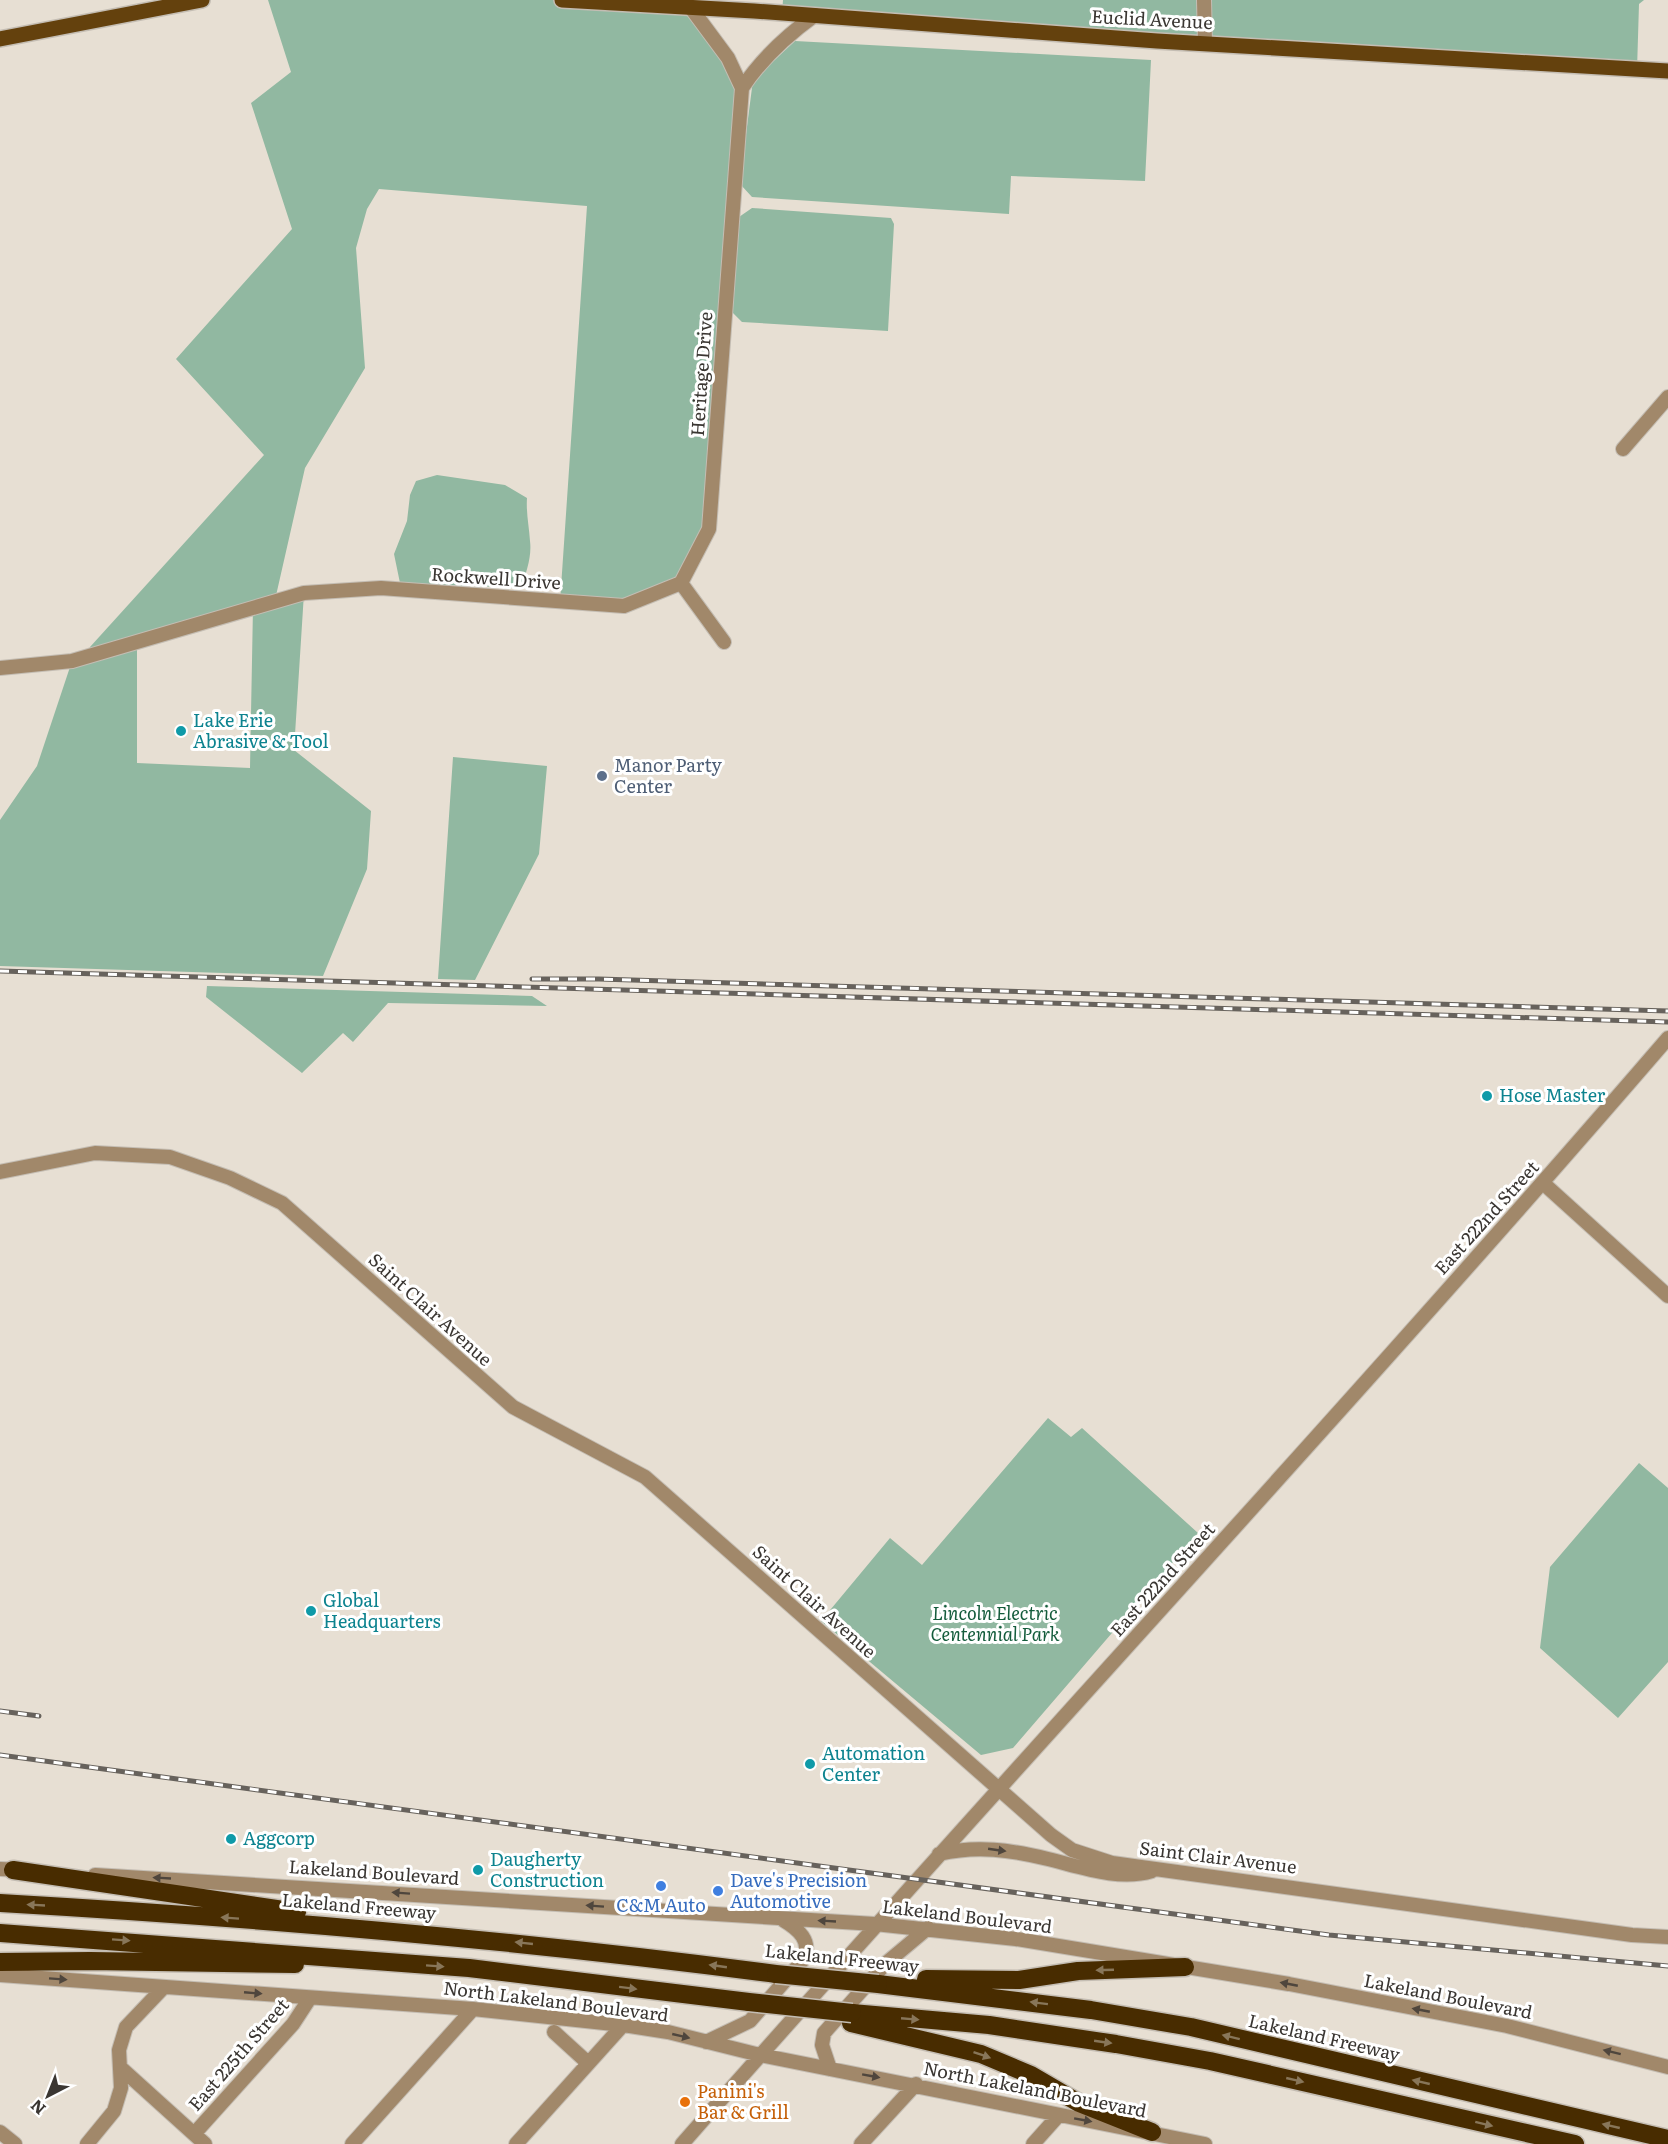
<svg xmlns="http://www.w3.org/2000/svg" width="1668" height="2144" font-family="Literata,serif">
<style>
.green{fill:#91b8a1;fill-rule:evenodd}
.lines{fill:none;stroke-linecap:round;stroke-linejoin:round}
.minor-casing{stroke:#c4bdb3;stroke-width:16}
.major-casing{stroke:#c4bdb3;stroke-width:18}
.highway-casing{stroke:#c4bdb3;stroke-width:21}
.minor{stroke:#a1886a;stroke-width:14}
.major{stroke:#64410d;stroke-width:15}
.highway{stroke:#482c00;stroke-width:18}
.rail-casing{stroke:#67625c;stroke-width:5}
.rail{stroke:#fff;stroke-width:3;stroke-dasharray:9;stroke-linecap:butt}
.highway-bridge-casing{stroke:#c4bdb3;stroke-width:21;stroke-linecap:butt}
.highway-bridge{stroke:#482c00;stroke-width:18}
.oneway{fill:#4f463d}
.oneway2{fill:#887659}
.culture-dot{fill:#0f9aa8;stroke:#fff;stroke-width:2}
.service-dot{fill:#5c6f8a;stroke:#fff;stroke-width:2}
.shop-dot{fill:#3f7fe0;stroke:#fff;stroke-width:2}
.food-dot{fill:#e8710a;stroke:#fff;stroke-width:2}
.labels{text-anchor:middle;stroke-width:6;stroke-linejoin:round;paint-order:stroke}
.street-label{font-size:18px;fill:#3a3632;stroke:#fff}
.culture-label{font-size:18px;fill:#0d838f;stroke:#fff;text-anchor:start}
.service-label{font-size:18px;fill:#4e5e75;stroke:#fff;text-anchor:start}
.park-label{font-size:18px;font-style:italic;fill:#145c3c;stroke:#fff}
.shop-label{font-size:18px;fill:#366cbe;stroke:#fff;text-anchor:start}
.food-label{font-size:18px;fill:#c56008;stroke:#fff;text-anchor:start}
</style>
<rect width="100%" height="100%" fill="#e7dfd3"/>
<path class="green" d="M268,0H562L691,8L742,88L709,529L681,583L624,606L560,602L587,206L379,189L367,209L356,248L365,368L305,468L275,600L304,593L294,750L371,811L367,869L323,976L0,966V820L37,766L72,661L88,656L90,647L264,455L176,359L292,229L251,103L291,72ZM253,607L250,768L137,763V641Z
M783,0H1644L1639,4L1637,70L782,13Z
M795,41L1151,60L1145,181L1011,176L1009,214L752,197L741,185V173L753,80Z
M752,208L891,218L894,224L888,331L742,322L733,313L731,304L739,217Z
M437,475L505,485L527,498C526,513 529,526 530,541C532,557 526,573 521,588L400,583L394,554L407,521L410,495L416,481Z
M453,757L547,766L539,854L475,980L438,979Z
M207,986L532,996L547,1006L388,1003L353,1042L343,1033L302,1073L206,997Z
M1048,1418L1071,1437L1082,1428L1198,1533L1013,1748L981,1755L821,1621L890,1538L922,1565Z
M1639,1463L1668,1488V1662L1618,1718L1540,1648L1550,1567Z"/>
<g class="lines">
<defs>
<path id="minor" d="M1204,0L1205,42
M691,8L728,58L742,88
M1623,449L1668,397
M724,642L681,583L709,529L742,88C762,58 786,36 815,15
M0,668L72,661L304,593L381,588L624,606L681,583
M0,1172L95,1153L170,1157L230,1178L282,1203L513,1407L645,1477L1051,1835L1072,1850L1112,1863L1632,1935L1668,1937
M1543,1183L1668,1296
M939,1854C977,1845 1011,1850 1048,1859C1081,1867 1119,1881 1152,1871
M0,1869L22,1870
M95,1875L875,1924L1016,1939L1289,1984L1507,2026L1668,2067
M0,1975L473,2009L623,2025L668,2032L760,2055L1205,2144
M554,2032L588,2063
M706,2042L750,2021L803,1960C813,1941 798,1929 783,1920
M122,2069L205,2144
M830,2069L822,2045L824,2033L885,1964L928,1928
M0,2132L15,2144
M194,2134L293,2024L310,1998
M87,2144L114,2111L121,2088L119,2050L126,2027L164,1987
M352,2144L473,2009
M516,2144L623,2025
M682,2144C1008,1773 1346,1412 1668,1038
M861,2144L916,2084
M1033,2144L1058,2116"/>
<path id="major" d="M562,0L754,11L1157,41L1668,71
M0,39L202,0"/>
<path id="highway" d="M13,1870L297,1912
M0,1903C260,1918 518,1940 776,1974
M0,1933L469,1968L749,2002
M0,1962L90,1961L295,1964
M926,1979L1019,1980L1078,1971L1185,1967
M878,1984L1091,2010L1191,2027L1668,2139
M852,2013L989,2025L1116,2044L1210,2061L1575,2144
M851,2023L981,2054L1031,2075L1079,2103L1152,2132"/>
</defs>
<use href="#minor" class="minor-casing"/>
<use href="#major" class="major-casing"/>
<use href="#highway" class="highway-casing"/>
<use href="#minor" class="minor"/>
<use href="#major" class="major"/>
<use href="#highway" class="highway"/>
<defs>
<path id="rail" d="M0,971L1668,1022
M532,979H599L1668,1011
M0,1711L39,1716
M0,1755L1329,1935L1668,1966"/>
</defs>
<use href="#rail" class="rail-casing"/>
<use href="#rail" class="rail"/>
<defs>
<path id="highway-bridge" d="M776,1974L878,1984
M749,2002L852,2013"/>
</defs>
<use href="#highway-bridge" class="highway-bridge-casing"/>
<use href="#highway-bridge" class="highway-bridge"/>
</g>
<defs><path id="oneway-solid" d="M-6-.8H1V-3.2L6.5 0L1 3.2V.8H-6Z" transform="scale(1.5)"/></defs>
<g class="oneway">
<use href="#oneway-solid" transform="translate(997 1850) rotate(8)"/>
<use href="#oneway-solid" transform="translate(162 1878) rotate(-177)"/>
<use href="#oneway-solid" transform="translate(401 1893) rotate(-176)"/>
<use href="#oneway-solid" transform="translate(595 1906) rotate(-176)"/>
<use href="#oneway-solid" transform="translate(827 1921) rotate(-177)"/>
<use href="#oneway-solid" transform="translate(58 1979) rotate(4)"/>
<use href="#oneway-solid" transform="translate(1289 1984) rotate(-169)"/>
<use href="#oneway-solid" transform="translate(253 1993) rotate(5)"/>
<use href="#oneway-solid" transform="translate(1421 2010) rotate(-169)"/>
<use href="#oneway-solid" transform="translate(681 2036) rotate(13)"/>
<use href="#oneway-solid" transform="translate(1612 2052) rotate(-166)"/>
<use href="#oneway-solid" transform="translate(871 2076) rotate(10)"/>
<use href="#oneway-solid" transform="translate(1083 2120) rotate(10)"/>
</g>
<g class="oneway2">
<use href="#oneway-solid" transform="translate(36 1905) rotate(-177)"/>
<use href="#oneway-solid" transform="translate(230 1918) rotate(-176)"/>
<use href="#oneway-solid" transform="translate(121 1940) rotate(4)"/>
<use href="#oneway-solid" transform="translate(524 1943) rotate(-174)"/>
<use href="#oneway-solid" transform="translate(435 1966) rotate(4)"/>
<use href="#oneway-solid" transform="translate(718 1966) rotate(-172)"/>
<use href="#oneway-solid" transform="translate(1105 1970) rotate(178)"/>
<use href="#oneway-solid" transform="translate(628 1988) rotate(7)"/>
<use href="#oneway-solid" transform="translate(1039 2003) rotate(-173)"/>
<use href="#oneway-solid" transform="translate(910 2019) rotate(5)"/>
<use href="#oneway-solid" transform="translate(1231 2037) rotate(-166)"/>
<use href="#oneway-solid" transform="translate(1103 2042) rotate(8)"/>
<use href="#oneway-solid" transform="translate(982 2055) rotate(19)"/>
<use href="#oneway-solid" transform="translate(1295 2080) rotate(13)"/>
<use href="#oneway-solid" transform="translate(1421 2082) rotate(-167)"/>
<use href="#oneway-solid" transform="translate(1484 2124) rotate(14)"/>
<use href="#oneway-solid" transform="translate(1611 2126) rotate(-167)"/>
</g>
<g class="culture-dot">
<circle cx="181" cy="731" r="6"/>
<circle cx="1487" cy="1096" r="6"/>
<circle cx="311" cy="1611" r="6"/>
<circle cx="810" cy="1764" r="6"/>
<circle cx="231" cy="1839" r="6"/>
<circle cx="478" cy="1870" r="6"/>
</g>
<circle class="service-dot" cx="602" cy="776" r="6"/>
<g class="shop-dot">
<circle cx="661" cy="1886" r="6"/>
<circle cx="718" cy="1891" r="6"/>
</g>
<circle class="food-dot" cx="685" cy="2102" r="6"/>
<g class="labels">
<g class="street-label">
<text transform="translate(1152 20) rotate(3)" y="6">Euclid Avenue</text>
<text transform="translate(702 374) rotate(-86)" y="6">Heritage Drive</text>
<text transform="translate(496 579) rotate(4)" y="6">Rockwell Drive</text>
<text transform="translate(1487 1218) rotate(-48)" y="6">East 222nd Street</text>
<text transform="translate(430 1310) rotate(42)" y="6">Saint Clair Avenue</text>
<text transform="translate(1163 1580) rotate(-48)" y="6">East 222nd Street</text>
<text transform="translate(814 1602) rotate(42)" y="6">Saint Clair Avenue</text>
<text transform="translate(1218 1858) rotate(7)" y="6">Saint Clair Avenue</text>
<text transform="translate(374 1873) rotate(4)" y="6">Lakeland Boulevard</text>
<text transform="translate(359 1907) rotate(5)" y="6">Lakeland Freeway</text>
<text transform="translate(967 1917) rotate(7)" y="6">Lakeland Boulevard</text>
<text transform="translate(842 1959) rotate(6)" y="6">Lakeland Freeway</text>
<text transform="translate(1448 1997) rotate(11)" y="6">Lakeland Boulevard</text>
<text transform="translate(556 2002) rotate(7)" y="6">North Lakeland Boulevard</text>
<text transform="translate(1324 2038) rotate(13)" y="6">Lakeland Freeway</text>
<text transform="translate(239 2055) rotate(-49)" y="6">East 225th Street</text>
<text transform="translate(1035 2090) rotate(11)" y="6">North Lakeland Boulevard</text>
</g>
<g class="culture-label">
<text x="193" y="727">Lake Erie<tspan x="193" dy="21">Abrasive &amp; Tool</tspan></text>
<text x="1499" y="1102">Hose Master</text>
<text x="323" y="1607">Global<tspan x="323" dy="21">Headquarters</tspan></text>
<text x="822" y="1760">Automation<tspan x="822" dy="21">Center</tspan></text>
<text x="243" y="1845">Aggcorp</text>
<text x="490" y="1866">Daugherty<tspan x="490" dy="21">Construction</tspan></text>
</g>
<g class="service-label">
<text x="614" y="772">Manor Party<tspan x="614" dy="21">Center</tspan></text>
</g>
<g class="park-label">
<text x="995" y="1620">Lincoln Electric<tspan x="995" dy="21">Centennial Park</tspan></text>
</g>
<g class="shop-label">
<text x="730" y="1887">Dave's Precision<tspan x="730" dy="21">Automotive</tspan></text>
<text x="661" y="1912" text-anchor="middle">C&amp;M Auto</text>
</g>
<g class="food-label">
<text x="697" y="2098">Panini's<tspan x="697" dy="21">Bar &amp; Grill</tspan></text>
</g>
</g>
<g transform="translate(48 2096) rotate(222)" stroke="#ffffff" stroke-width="4.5" paint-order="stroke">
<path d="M0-4.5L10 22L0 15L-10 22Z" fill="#3a3632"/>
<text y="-9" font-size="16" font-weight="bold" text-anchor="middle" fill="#3a3632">N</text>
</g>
</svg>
